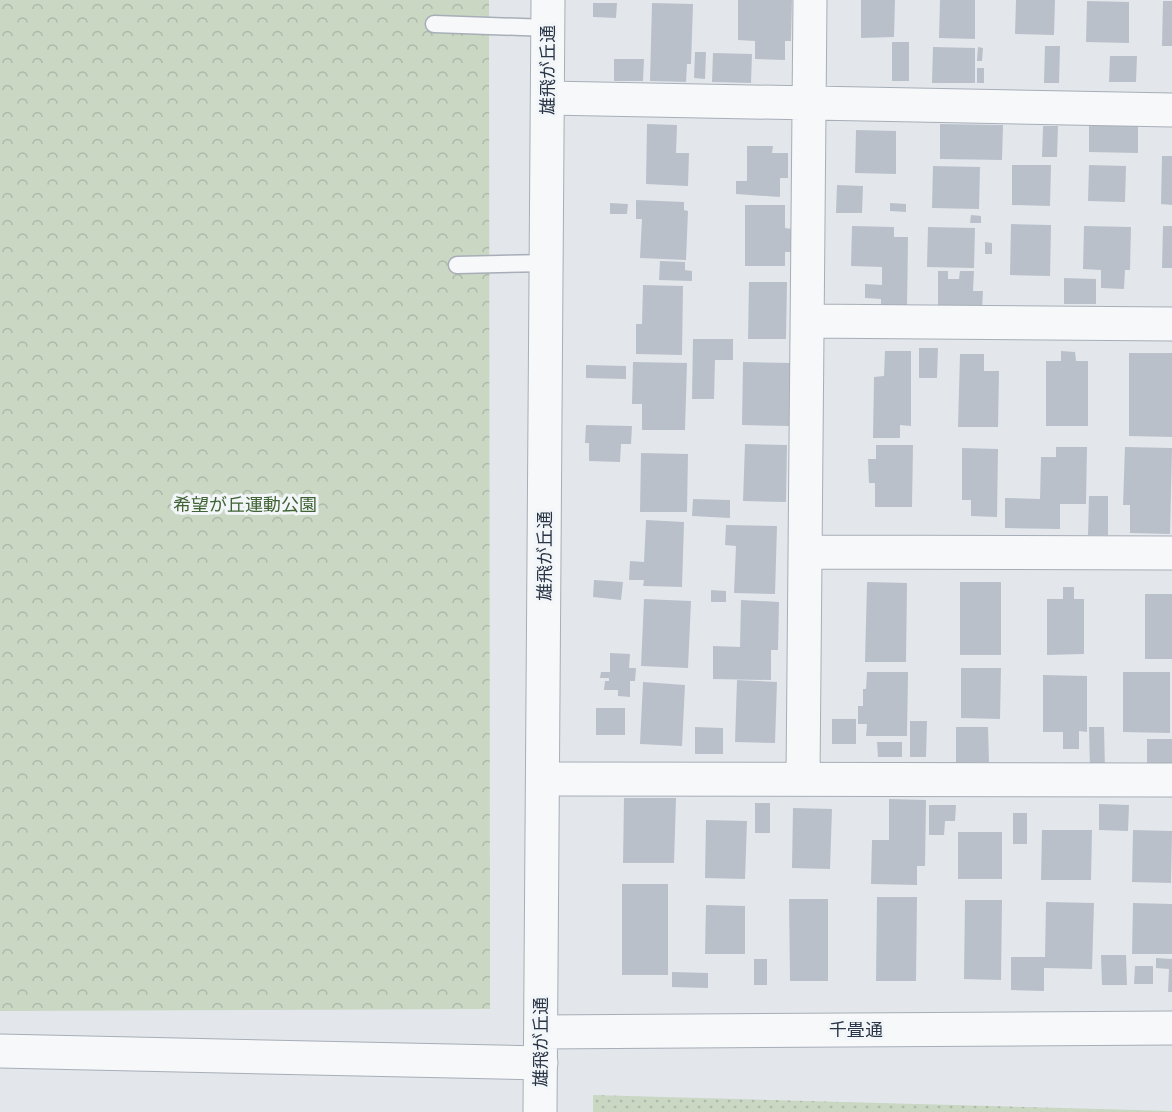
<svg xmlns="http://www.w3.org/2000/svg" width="1172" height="1112" font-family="'Fira Sans Condensed','Noto Sans JP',sans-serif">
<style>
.grass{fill:url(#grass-dots)}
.forest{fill:url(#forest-crowns)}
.building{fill:#b9c0ca}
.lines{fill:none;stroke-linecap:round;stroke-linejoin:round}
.service-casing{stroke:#a7aeb7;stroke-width:19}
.minor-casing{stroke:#a7aeb7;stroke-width:35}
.tertiary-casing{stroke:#a7aeb7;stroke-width:35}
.service{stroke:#f6f8fa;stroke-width:16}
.minor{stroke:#f6f8fa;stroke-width:33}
.tertiary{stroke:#f6f8fa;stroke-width:33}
.labels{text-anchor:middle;stroke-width:6;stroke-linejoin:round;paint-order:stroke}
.street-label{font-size:18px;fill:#293546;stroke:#f3f6f9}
.park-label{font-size:18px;fill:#406334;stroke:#f3f6f9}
</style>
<defs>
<pattern id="grass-dots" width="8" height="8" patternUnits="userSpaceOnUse" patternTransform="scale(1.5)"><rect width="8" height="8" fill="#c9d7c3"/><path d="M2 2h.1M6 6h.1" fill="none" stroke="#adb9a9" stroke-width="1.8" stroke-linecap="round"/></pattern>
<pattern id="forest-crowns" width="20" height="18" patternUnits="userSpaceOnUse" patternTransform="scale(1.5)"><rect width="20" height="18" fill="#c9d7c3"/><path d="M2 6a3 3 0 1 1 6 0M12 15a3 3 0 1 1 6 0" fill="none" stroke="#adb9a9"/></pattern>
</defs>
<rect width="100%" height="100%" fill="#e3e7ec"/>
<path class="grass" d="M593,1095L1172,1111V1112H593Z"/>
<path class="forest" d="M0,0H489L490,1009L0,1011Z"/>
<path class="building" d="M738,0H792L791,41H785V60L755,59V41L738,40Z
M861,0H895L894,37L861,38Z
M940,0H975V39L939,38Z
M1016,0H1055L1054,35L1015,34Z
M1087,1L1129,2V43L1086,42Z
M1163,1H1172V46H1162Z
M593,3H617L616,18L593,17Z
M652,3L693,4L691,64H687L686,82L650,81Z
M892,42H909V81H892Z
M1045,46H1060L1059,83H1044Z
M933,47L975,48V83H932Z
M978,47L983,48L982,61H977Z
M695,52H706L705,79L694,78Z
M713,53L752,54L751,83L712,82Z
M1110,56H1137L1136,82H1109Z
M614,59H644L643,81H614Z
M977,68H984V83H977Z
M1089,123L1138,125V153L1089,152Z
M647,124L677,125L676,153H689L688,186L646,184Z
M940,124L1003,125L1002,160L940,159Z
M1043,126H1058L1057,157H1042Z
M856,130L896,131V174L855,173Z
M747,146H773L772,153H788V178H780V197L736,194V181H747Z
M1162,156H1172V205L1161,204Z
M1012,165H1051L1050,206L1012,205Z
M1089,165L1126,166L1125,202L1088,201Z
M933,166L980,167L979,209L932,208Z
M837,185L863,186L862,213H836Z
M636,200L684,202V210L688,211L686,260L640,258L642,219H636Z
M610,203L628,204L627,214H610Z
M890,203L906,204V212L890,211Z
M745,205H785V228L792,229V252H785V266H745Z
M971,215L981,216V223H970Z
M1011,224L1051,225L1050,276L1010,275Z
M852,226L894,227V237H908L907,308L881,307V299L865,298V284L882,285V267L851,266Z
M1084,226L1131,227L1130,270H1125L1124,289L1101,288V270L1083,269Z
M1163,226H1172V268H1162Z
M928,227L975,228L974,268L927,267Z
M985,242L992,243V254H985Z
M660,261L685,262V270L692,271V281L659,280Z
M938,271H948V279H959L960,271H974L973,291H983L982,309L938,308Z
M1064,278L1096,279V304H1064Z
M749,282H787L786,339H748Z
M643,285L683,286L682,355L636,354V324H642Z
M693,339H733V360H715L714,399H692Z
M919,348H938L937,378H919Z
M885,351H911V426L900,425V438H873L874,377L884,376Z
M1061,351L1075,352L1076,361H1088V426H1046V361H1061Z
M1129,353H1172V437L1129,436Z
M960,354H984V371H999L998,427H958Z
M633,362L687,363L685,430H642V404H632Z
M743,362L791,363L790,426L742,425Z
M586,365L626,366V379L586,378Z
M586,425L632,426L631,444H621L620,462L589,461V443H585Z
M745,444L787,445L786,502L743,501Z
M876,445H913L912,507H875V483H869L868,459H876Z
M1056,447H1087L1086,504H1060V529L1005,528V498L1040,499L1041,457H1056Z
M1125,447L1172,448L1170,534L1130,533V505H1123Z
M962,448L998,449L997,517L971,516V500H962Z
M641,453L688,454L687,512H640Z
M1089,496H1108V535H1088Z
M693,499L730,500V518L692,516Z
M646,520L684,522L682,587L643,586L644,580H629L630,561L644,562Z
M726,525L777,526L775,594L734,593L736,546L725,545Z
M594,580L623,582L621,600L593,597Z
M867,582L907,583L906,662H865Z
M960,582H1001V655H960Z
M1063,587H1074V599H1084V654L1047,655V599H1063Z
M711,590L726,591V602H711Z
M1145,594H1172V659H1145Z
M644,599L691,601L688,668L641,666Z
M741,600L779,602L778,650H771V680L713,679V646L740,647Z
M610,653L630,654L629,668H636L635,681H630V697L618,696V690H604L605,681H609V678H600L601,672H610Z
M961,668H1001L1000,719L961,718Z
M867,672H908L907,736H866L867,724H858V706H863V689H866Z
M1123,672H1170V733L1123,732Z
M1043,675L1087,676V732L1079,731V749H1063V732H1043Z
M737,680L777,682L775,743L735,742Z
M643,682L685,685L682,746L640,744Z
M596,708H625V735H596Z
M832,719H856V744H832Z
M910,721H927L926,757H910Z
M695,727L723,728V754H695Z
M956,727H988L989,762L956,763Z
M1089,727H1104L1105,770H1090Z
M1147,739H1172V768L1147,767Z
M877,742H902V757H878Z
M624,798H676L674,863H623Z
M889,799L926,800L925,866H917V885L871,884L872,840H889Z
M755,803H770V833H755Z
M1099,804L1129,805L1128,831L1099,830Z
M929,805H956L955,821H945L944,835H929Z
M793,808L832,809L830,869L792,868Z
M1013,813H1027V844H1013Z
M706,820L747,821L745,879L705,878Z
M1042,830H1092L1091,880H1041Z
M1133,830L1172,831L1171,883L1132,882Z
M958,832H1002V879H958Z
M622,884H668V975H622Z
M877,897H917L916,981H876Z
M789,899H828V981H790Z
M965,900H1002L1001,980L964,979Z
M1046,902L1094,903L1092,969L1044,968V991L1011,990V957H1045Z
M1133,903L1172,904V954H1132Z
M706,905L745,906V954H705Z
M1101,955H1126L1127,985H1102Z
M1156,958L1172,959V992H1168L1169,969L1156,968Z
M754,959H767V985H754Z
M1135,966H1153V984H1134Z
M672,972L708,973V988L672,987Z"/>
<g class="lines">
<defs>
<path id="service" d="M434,24L549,28
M457,265L547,263"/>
<path id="minor" d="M548,98L1172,110
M807,321L1172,324
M805,552L1172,553
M543,779L1172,780
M803,779L810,0
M0,1051L541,1063"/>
<path id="tertiary" d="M541,1032L1172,1028
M540,1112L548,0"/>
</defs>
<use href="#service" class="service-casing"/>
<use href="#minor" class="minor-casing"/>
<use href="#tertiary" class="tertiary-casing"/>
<use href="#service" class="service"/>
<use href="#minor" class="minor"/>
<use href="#tertiary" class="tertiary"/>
</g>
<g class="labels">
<g class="street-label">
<text transform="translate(548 70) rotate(-90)" y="6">雄飛が丘通</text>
<text transform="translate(545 556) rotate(-90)" y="6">雄飛が丘通</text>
<text x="856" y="1036">千畳通</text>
<text transform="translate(541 1042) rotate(-90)" y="6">雄飛が丘通</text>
</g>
<g class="park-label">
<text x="245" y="511">希望が丘運動公園</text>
</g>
</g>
</svg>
